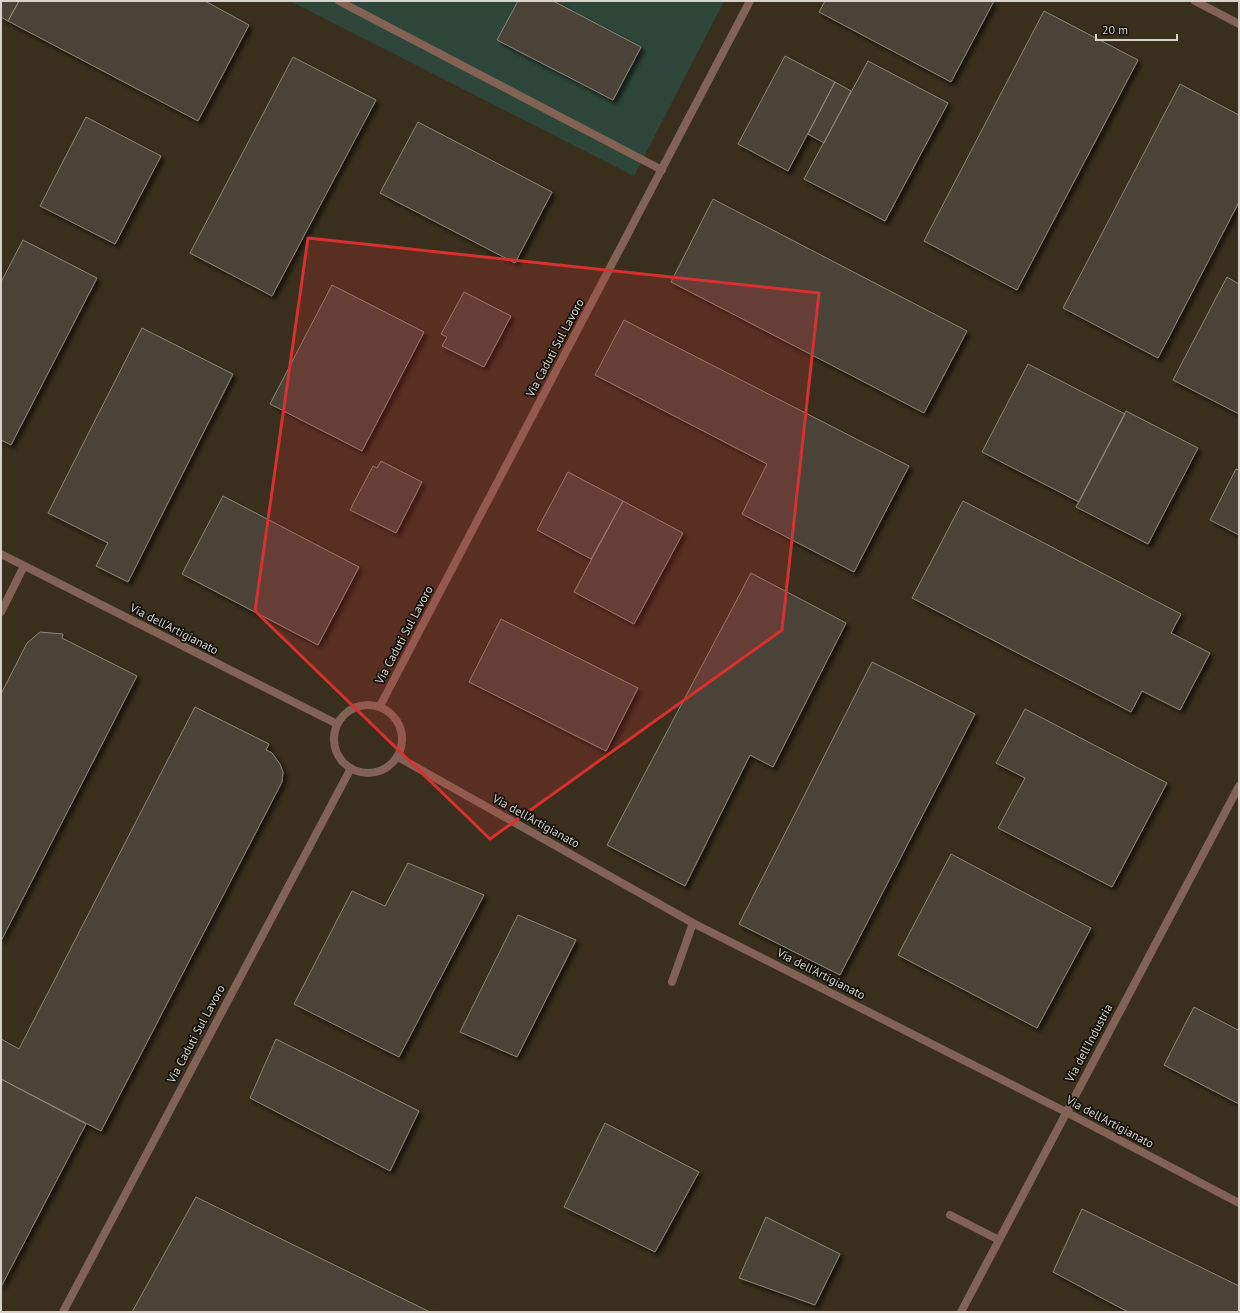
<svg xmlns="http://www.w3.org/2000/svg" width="1240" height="1313" font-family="'PT Sans',sans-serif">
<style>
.built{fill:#3a2f1d}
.green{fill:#2e4639}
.building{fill:#4b4337;stroke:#8d8476;filter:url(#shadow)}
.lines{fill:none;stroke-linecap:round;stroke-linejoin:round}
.lane{stroke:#826255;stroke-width:8}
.street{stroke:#826255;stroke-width:8}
.marked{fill:#d63030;fill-opacity:0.2;stroke:#d63030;stroke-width:3;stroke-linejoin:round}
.labels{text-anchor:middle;stroke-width:3.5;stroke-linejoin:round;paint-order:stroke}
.street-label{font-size:12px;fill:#d7d2cb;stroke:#14100b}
</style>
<defs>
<filter id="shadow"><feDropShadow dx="3.5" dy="3.5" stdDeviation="2" flood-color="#0009"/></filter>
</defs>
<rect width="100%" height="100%" fill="#2e271b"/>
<path class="built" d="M1,1H1239V1312H1Z"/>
<path class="green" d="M290,1H724L634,176Z"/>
<path class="building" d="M1,1H19L8,21L1,17Z
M19,1H205L249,25L198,121L8,21Z
M518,1H553L641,47L613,100L497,40Z
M825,1H994L951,82L819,12Z
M1044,11L1138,60L1017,290L924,241Z
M785,56L835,82L788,171L738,144Z
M293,57L376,100L272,296L190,253Z
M868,61L948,103L885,221L804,179Z
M835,82L851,91L824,143L808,134Z
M1180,84L1239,115V202L1158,358L1063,308Z
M86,117L161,156L115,244L40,206Z
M418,122L552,192L515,263L380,193Z
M713,199L967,331L924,413L671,282Z
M23,240L97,278L11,445L1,440V282Z
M1227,277L1239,284V414L1173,380Z
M332,285L424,332L362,451L270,404Z
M464,292L511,316L484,367L442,346L447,337L441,334Z
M624,320L909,466L854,572L742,514L767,464L595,375Z
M142,328L233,374L128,582L96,566L108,543L48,513Z
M1028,364L1125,414L1079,502L982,452Z
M1126,411L1198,448L1148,544L1076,507Z
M381,461L422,482L396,533L350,510L373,466L377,468Z
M1236,469L1239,470V535L1210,520Z
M568,472L623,501L591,559L537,530Z
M223,496L359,567L318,645L182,574Z
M623,501L683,533L634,624L574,592Z
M963,501L1181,614L1171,633L1210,653L1180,710L1142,691L1131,712L912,598Z
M751,573L846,623L773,767L750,755L685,886L607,845Z
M501,619L638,688L606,751L469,682Z
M40,632L63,634L62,638L137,676L1,941V694L27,643Z
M872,662L975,714L840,975L739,924Z
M195,707L269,744L266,750L272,753L280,764L283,772L282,782L101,1131L1,1079V1039L19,1049Z
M1025,709L1167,783L1112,887L998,828L1025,778L996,763Z
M951,854L1091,928L1037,1028L898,955Z
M408,863L484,895L399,1057L294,1004L352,891L385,906Z
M518,915L576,940L517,1057L460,1032Z
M1194,1007L1238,1030L1239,1027V1104L1164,1065Z
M276,1039L419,1111L390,1171L250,1098Z
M1,1079L86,1124L1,1287Z
M605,1123L699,1172L655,1252L564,1207Z
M196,1197L430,1312H132Z
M1082,1209L1239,1286V1312H1128L1053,1272Z
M766,1217L840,1254L815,1305L739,1278Z"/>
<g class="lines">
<path class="lane" d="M339,1L662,170
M1195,1L1239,24
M672,982L693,923
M950,1215L999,1240"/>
<path class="street" d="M1,554L337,724
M1,612L24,566
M334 739a34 34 0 1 1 68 0a34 34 0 1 1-68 0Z
M380,706L750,1
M398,757L693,923L1066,1112L1239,1203
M63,1312L351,768
M961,1312L1239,786"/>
</g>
<path class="marked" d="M308,238L819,293L782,630L490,839L255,611Z"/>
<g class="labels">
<g class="street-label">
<text transform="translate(555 348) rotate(-62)" y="4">Via Caduti Sul Lavoro</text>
<text transform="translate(174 629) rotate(27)" y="4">Via dell'Artigianato</text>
<text transform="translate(404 635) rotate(-62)" y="4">Via Caduti Sul Lavoro</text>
<text transform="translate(536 821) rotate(29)" y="4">Via dell'Artigianato</text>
<text transform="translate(821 974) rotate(27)" y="4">Via dell'Artigianato</text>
<text transform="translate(196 1034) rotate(-62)" y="4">Via Caduti Sul Lavoro</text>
<text transform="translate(1089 1043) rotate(-62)" y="4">Via dell’Industria</text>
<text transform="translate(1110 1122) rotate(28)" y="4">Via dell'Artigianato</text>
</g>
</g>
<rect width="1240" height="1313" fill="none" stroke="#d7d2cb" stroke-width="4"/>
<path d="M1096 34v6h81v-6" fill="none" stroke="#d7d2cb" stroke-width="2"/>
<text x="1102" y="34" font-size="12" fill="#d7d2cb" stroke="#14100b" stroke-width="3" paint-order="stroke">20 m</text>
</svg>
